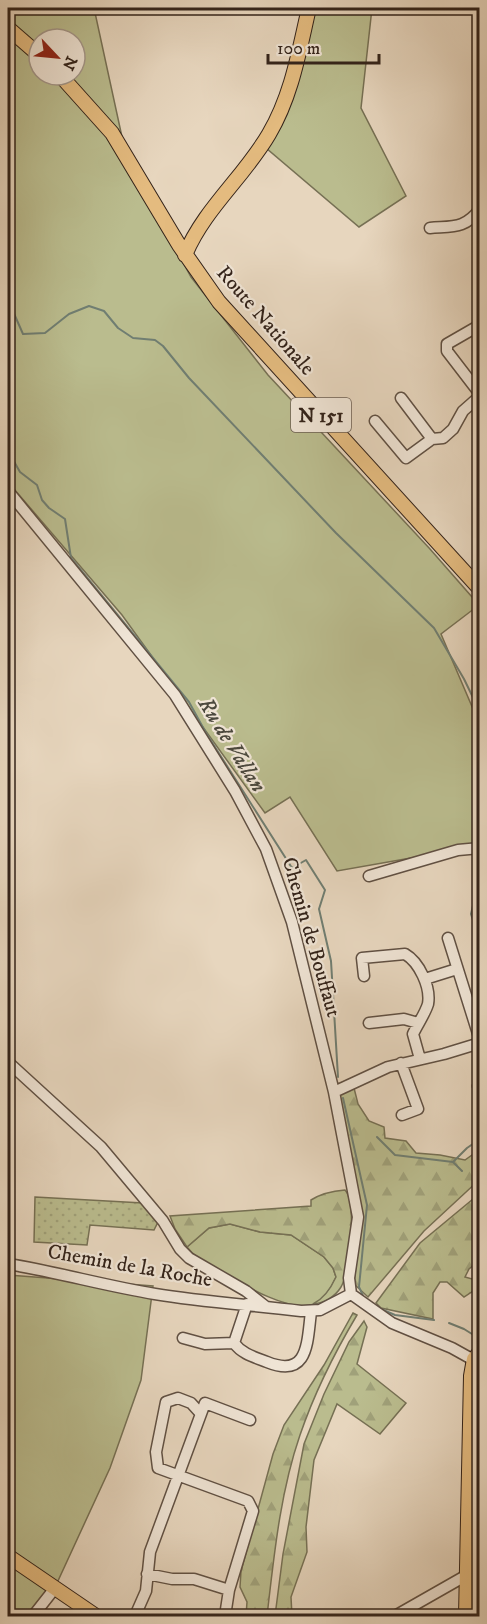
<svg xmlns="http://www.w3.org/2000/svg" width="487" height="1624" font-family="'IM FELL DW Pica',serif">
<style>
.grass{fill:#babc8e;stroke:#767054;stroke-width:1.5;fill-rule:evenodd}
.forest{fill:url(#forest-firs);stroke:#767054;stroke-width:1.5}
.garden{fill:url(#garden-dots);stroke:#767054;stroke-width:1.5}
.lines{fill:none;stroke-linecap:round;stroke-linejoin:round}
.stream{stroke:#707e72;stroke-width:2}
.minor-casing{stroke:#605043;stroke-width:13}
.major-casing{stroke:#33231a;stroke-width:16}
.minor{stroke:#efe4d5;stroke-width:10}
.major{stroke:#e4bb7f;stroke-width:14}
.labels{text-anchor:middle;stroke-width:4.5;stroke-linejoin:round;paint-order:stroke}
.shield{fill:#efe4d5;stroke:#6b5d52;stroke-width:1.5}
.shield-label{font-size:20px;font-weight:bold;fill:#33231a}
.street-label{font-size:21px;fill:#33231a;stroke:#efe4d5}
.water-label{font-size:22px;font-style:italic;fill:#4c493e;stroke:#efe4d5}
</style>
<defs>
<pattern id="forest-firs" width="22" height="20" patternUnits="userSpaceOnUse" patternTransform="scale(1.5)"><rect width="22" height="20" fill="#babc8e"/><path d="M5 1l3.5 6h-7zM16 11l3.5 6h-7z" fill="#a0a17a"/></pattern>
<pattern id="garden-dots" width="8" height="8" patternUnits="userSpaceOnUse" patternTransform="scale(1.5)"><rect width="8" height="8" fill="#babc8e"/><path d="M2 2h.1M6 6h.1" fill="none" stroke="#a0a17a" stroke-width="1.8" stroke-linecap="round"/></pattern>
</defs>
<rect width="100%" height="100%" fill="#e7d6be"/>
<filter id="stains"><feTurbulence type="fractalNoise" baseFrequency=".00333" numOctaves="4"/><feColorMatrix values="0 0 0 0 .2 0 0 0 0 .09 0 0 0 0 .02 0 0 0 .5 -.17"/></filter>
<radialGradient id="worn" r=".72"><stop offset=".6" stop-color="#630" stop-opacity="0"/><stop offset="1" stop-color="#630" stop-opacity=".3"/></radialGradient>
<path class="grass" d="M8,8H94L127,160L191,277L268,375L430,549L479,605L441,634L479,723V846L337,871L290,797L265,813L122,615L8,482ZM39,39H75V75H39Z
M302,8H372L361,108L406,196L359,227L259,142L286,85Z
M230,1224L260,1232L291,1235L324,1257L333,1268L336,1277C331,1287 327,1297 317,1303C287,1318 221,1270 195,1256L187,1247L209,1228Z
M8,1275L153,1286L141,1380L110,1468L51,1596L24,1616H8Z"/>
<path class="forest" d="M354,1088L358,1104L369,1121L384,1127L385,1138L406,1141L416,1153L440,1155L465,1160L479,1150V1180L424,1231L368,1297L354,1284L361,1217L338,1093Z
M345,1190C357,1203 350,1272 341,1287C335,1297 324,1303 313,1304C325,1298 331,1288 336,1277L333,1268L324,1257L291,1235L260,1232L230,1224L209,1228L187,1247L175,1229L170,1216L311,1206V1200C322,1193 332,1191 345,1190Z
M479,1194V1261L469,1269L465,1277L472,1279L479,1275V1287L464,1297L447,1282H440L433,1293V1319L381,1308L376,1303L420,1243Z
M353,1313L357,1315C335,1352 314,1394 300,1435C280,1493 274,1556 267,1616H246L247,1602L240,1587L241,1571L273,1454L284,1425L324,1365Z
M364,1321L367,1327L357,1364L406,1403L380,1434L337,1404L314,1460L306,1527L307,1552L291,1597L292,1616H275L283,1554L304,1444L324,1394L349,1342Z"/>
<path class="garden" d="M35,1197L143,1203L158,1222L154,1230L90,1225L87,1245L34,1242Z"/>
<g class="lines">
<path class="stream" d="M8,300L23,334L45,333L69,314L89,306L104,311L118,328L133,338L155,340L163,346L189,378L336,533L434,628L464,679L480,712
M8,451L20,472L37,485L42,500L49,508L65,519L71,558L189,702L206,733L292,868L306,860L325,890L319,909L331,961L338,1077
M480,876L471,914L480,942
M343,1098L367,1205L359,1287L364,1298
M377,1137L395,1155L453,1162L462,1171
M453,1162L467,1148L480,1139
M381,1309L395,1315L434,1320
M449,1323L464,1329L480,1339"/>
<defs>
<path id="minor" d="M430,228C453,226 465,229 480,209
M480,325L447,344V351L480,394
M401,398L432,439
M375,421L406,458L432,439L443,438L453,429L463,411L480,396
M8,491L175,695L235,791L266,849L292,922L334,1092L358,1217L349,1278L351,1294
M369,876L458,850L480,848
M448,938L480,1040
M364,976L362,958L405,954C419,962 431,987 428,1004C425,1014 417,1025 413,1034L420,1059
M425,979L457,969
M369,1023L404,1019L418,1023
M8,1062L101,1147L163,1221L180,1249L189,1258L246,1291L265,1306
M401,1063L418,1109L402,1115
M478,1086L480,1085
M334,1092L388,1067L444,1054L480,1043
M8,1264C57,1272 106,1286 155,1294C203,1302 253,1305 301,1311L320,1310L351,1294
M351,1294L392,1323L452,1348L479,1363
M247,1304L234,1343C242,1354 254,1357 267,1362C309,1379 307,1342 311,1312
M183,1338L205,1344L234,1343
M201,1414L191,1403L178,1398L166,1402L156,1452L158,1468L248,1501L253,1511L229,1590
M147,1574L172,1579H194L229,1590L225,1616
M33,1616L55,1588
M135,1616L146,1591L150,1552L205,1403L250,1420
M395,1616L467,1575L480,1566"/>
<path id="major" d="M8,28L39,55
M60,75L112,133L179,245L219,302L480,589
M185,255C204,209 244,177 269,134C292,95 299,51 309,8
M8,1556L96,1616
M466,1616L471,1376L474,1359L480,1352"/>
</defs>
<use href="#minor" class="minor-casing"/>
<use href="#major" class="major-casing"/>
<use href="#minor" class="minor"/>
<use href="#major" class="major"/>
</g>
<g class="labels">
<rect class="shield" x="291" y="398" width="60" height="34" rx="4.5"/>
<g class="shield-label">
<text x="321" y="422">N 151</text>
</g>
<g class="street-label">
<text transform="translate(266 320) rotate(49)" y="7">Route Nationale</text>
<text transform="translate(312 937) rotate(74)" y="7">Chemin de Bouffaut</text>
<text transform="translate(130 1265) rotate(10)" y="7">Chemin de la Roche</text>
</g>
<g class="water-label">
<text transform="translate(233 744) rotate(58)" y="8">Ru de Vallan</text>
</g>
</g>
<rect width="487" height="1624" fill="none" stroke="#e7d6be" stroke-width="30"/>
<rect x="9" y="9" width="469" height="1606" fill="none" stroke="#33231a" stroke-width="3"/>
<rect x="15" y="15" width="457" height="1594" fill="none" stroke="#33231a" stroke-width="1.5"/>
<g transform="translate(57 57) rotate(116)"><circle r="28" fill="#efe4d5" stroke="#a4978a" stroke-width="1.5"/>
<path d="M0-4.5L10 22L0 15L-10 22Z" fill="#8f2418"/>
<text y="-9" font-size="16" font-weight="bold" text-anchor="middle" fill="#33231a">N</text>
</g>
<path d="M268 54v9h111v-9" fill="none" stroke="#33231a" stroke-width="3"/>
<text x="277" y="54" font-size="18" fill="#33231a" stroke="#efe4d5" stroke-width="4.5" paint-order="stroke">100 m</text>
<rect width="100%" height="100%" filter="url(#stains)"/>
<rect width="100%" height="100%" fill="url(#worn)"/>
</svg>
